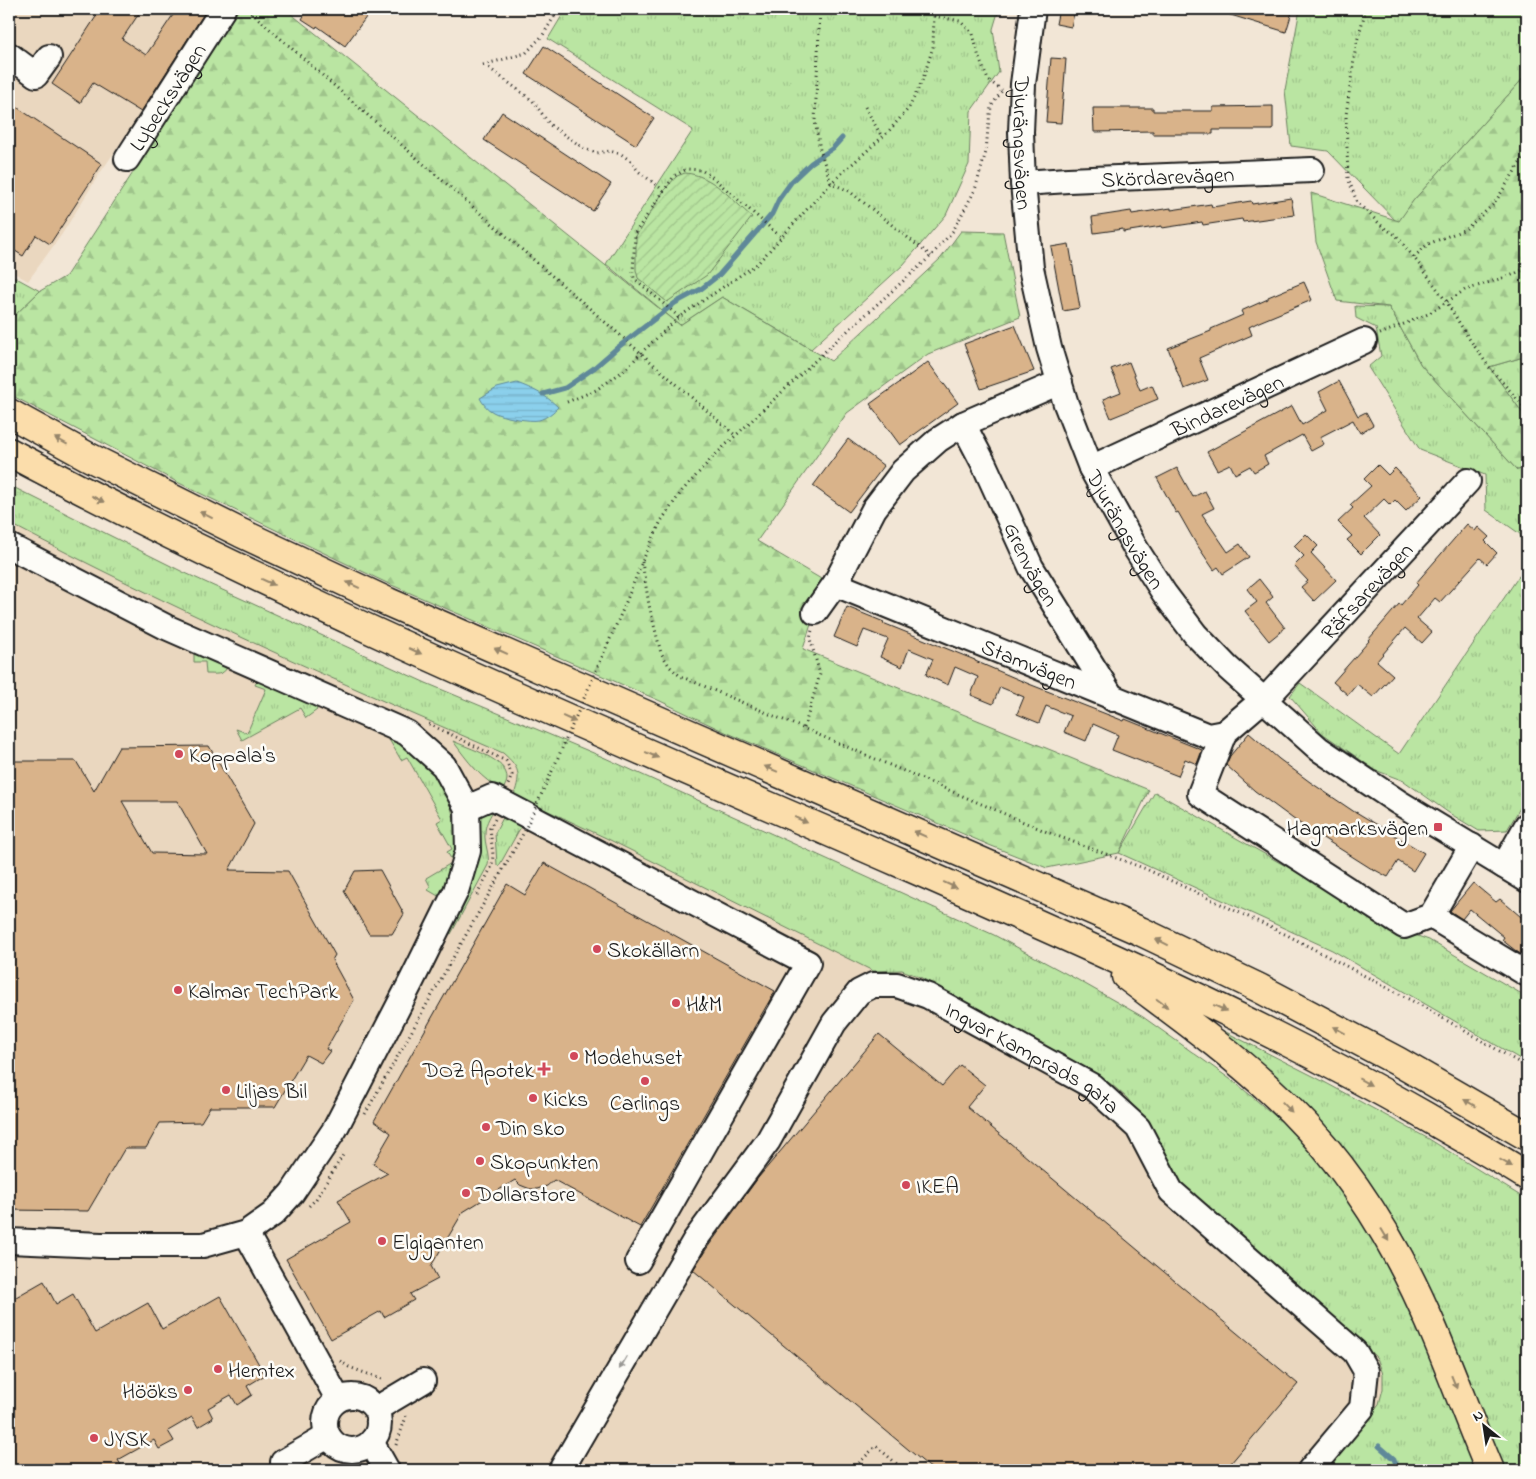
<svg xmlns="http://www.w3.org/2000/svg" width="1536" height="1479" font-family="'Indie Flower',sans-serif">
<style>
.built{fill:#ead7bf}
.grass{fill:url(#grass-tufts);stroke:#6b805f}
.forest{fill:url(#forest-firs);stroke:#6b805f}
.garden{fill:url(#garden-furrows);stroke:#6b805f}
.water{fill:url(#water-rules);stroke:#5f8899}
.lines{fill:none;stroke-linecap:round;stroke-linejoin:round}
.stream{stroke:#5f8899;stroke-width:5}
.building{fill:#d9b38a;stroke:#1c1c1c;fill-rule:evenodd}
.minor-casing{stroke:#1c1c1c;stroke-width:28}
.highway-casing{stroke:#1c1c1c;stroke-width:31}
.path{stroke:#1c1c1c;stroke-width:3;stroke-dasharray:1 4;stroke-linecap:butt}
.minor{stroke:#fdfcf7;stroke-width:24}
.highway{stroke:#fbddab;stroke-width:28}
.path-bridge{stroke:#1c1c1c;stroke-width:3;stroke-dasharray:1 4;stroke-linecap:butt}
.oneway{fill:#97866b}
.oneway2{fill:#989794}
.poi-dot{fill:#d1495b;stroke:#fdfcf7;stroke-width:2}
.labels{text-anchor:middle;stroke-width:5;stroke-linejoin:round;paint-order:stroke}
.street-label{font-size:22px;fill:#1c1c1c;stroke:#fdfcf7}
.poi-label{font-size:22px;fill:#1c1c1c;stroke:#fdfcf7;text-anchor:start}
</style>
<defs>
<pattern id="grass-tufts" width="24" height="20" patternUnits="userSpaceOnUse" patternTransform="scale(1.25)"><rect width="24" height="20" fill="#bae5a2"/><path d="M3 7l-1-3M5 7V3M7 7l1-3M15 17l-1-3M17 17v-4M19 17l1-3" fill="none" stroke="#9fc48b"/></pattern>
<pattern id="forest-firs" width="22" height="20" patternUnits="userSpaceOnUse" patternTransform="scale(1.25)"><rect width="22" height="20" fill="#bae5a2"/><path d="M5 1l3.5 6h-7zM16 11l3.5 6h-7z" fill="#9fc48b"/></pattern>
<pattern id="garden-furrows" width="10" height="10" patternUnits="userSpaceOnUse" patternTransform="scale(1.25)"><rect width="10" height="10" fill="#bae5a2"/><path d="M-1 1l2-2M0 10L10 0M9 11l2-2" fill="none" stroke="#9fc48b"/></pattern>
<pattern id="water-rules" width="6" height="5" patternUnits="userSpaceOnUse" patternTransform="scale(1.25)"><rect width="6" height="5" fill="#8bd0ec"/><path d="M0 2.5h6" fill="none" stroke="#77b2ca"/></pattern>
</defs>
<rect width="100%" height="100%" fill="#f2e6d6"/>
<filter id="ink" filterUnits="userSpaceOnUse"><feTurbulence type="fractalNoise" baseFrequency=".02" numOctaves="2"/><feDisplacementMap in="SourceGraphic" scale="10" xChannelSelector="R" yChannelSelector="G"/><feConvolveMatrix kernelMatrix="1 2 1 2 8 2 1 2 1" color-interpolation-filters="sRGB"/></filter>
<g filter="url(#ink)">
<path class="built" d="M9,9H213L98,176L62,234L28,281L9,270Z
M9,485L183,572L426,683L603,757L994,935L1078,980L1143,1017L1237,1084L1333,1179L1366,1227L1410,1310L1477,1470H9Z"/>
<path class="grass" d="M566,9H999L993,29L999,72L971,111L969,164L946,215L903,265L811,349L722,297L680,325L606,264L693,130L548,39Z
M1300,9H1527V74L1413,201L1399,224L1328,151L1291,146L1285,90Z
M9,274L40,291L9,321Z
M1355,306L1389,307L1421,365L1517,470L1527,468V796L1507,830L1479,831L1449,813L1404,781L1375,770L1322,733L1290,696L1300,683L1399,754L1527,564L1520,534L1486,510L1485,475L1420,450L1368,367L1381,356L1376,328L1356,318Z
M1527,356V419L1489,367Z
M9,485L183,572L426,683L603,757L994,935L1078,980L1143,1017L1237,1084L1293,1131L1333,1179L1366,1227L1388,1263L1410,1310L1477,1470H1324L1379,1404L1383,1389V1374L1377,1358L1348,1331L1184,1190L1140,1116L1127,1098L1111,1084L920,977L902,970L873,971L606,838L514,795C521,774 520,768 503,753C336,681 170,608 9,523Z
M194,652L227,667C224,676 214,674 206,674L205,662H194Z
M258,679L314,704L317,710L306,718L300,708L242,740L236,729L247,733L266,689L255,685Z
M387,736C395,740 404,744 410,749C457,787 469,844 440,897L428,890L430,886L426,878L453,862L447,852L452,849L437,822L442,819L407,757L401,760Z
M453,741C468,748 508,759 507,779C507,783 504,787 503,790C481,780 467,760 453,741Z
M1155,792L1395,928L1429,940L1527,997V1063L1332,950L1119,853Z
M489,809L493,811C489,818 485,825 485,833C484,844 490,854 488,865L451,934L446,931L479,816L481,812Z
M505,814L523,823L499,866L497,865L495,833Z
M1206,1022L1315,1077L1429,1139L1527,1200V1470H1501L1407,1251Z"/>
<path class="forest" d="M239,9H285L680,325L722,297L831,361L941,258L961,231L1003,232L1020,317L928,354L847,413L757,541L828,583L815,612L803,649L1149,790L1119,853L1047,868L989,845L723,731L658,700L387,583L282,533L179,483L9,394V321L40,291L66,276Z
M1527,74V356L1489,367L1527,419V468L1517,470L1421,365L1389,307L1337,301L1316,242L1311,193L1399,221L1413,201Z"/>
<path class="garden" d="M685,173C713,175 732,200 752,217L707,275L667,302L638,278L636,270V236L665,189L677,176Z"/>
<path class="water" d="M517,383C533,389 546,395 558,407C554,412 546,418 539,420C531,422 501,417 493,412C487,409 483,404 480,398L497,388Z"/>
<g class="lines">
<path class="stream" d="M543,394L565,388L594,368L617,348L675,303L701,289L719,275L772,214L779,199L792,181L811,163L833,148L842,138
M1379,1446L1394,1459L1398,1470"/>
</g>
<path class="building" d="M101,9H142L122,39L146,55L177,9H207L141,112L93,83L80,103L52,84Z
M308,9H372L345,46L317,26L316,28L302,19Z
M1059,9H1075L1071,27L1056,24Z
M1222,9H1293L1286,32L1221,12Z
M544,46L654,118L636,145L526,74Z
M1051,58L1066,59L1061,123L1046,122Z
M9,102L102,164L50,244L36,235L23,256L9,247Z
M1273,106V130H1213V134H1153V131L1094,132L1093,108H1153V111H1213V107Z
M502,112L611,184L593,211L484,140Z
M1291,198L1294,215L1243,222L1242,219L1203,225L1202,222L1162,228V226L1123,232V229L1094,233L1092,217L1131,211L1132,214L1171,208V210L1211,204L1212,207L1251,201L1252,204Z
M1069,244L1080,308L1063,311L1051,247Z
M1304,282L1312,300L1259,322L1249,327L1252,335L1199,358L1208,380L1184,389L1168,348L1211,331V329L1243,315L1241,311L1268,299V297Z
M1015,325L1034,371L981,389L964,344Z
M928,362L958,403L900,445L870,404Z
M1129,362L1140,390L1152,385L1158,399L1111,418L1103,399L1121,392L1111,369Z
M1339,381L1358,416L1366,412L1373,425L1360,433L1353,420L1320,437L1324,444L1311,451L1302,435L1264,456L1268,464L1254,472L1250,466L1235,474L1230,464L1217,470L1207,452L1292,406L1302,425L1328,410L1319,392Z
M848,439L884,466L849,512L813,486Z
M1378,465L1388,475L1395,468L1422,496L1406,511L1395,500L1390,505L1384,499L1364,518L1380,535L1361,554L1347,540L1352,536L1338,522L1353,508L1350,505L1371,486L1364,479Z
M1177,468L1193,497L1205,491L1214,508L1202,514L1228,552L1240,544L1249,557L1223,574L1218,567L1214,570L1195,542L1178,512L1176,513L1157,478Z
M1467,524L1475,531L1478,527L1489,537L1485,541L1497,553L1487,564L1480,558L1440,602L1435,598L1417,619L1432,632L1422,643L1405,628L1377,661L1393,675L1373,697L1357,684L1348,695L1333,682L1369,641L1368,640L1399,604L1401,605L1418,585L1416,583Z
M1306,534L1318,546L1311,553L1336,580L1314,601L1301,587L1308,581L1294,566L1304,556L1294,546Z
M1259,579L1273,597L1266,603L1285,628L1269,641L1245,611L1257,602L1247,589Z
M847,607L884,622L883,623L975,660V661L1029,684L1124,721L1125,719L1202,750L1197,764L1185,759L1178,776L1112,750L1118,735L1093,724L1086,741L1064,732L1071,716L1046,706L1039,723L1017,714L1024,697L1000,687L993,704L971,695L978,677L955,667L948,685L926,675L933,659L909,649L902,667L880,657L888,639L864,630L857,647L834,637Z
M1249,733L1279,759L1310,782L1356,813V812L1424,853L1413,871L1398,861L1388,877L1375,870V871L1296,821L1255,791L1226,765L1230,756Z
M209,746L254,824L229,870L288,871L335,955L332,960L354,1000L326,1049L330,1051L321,1063L306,1055L275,1107H210L201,1122L160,1123L146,1148H125L88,1211L9,1210V761H76L94,791L119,747ZM122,801H177L207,854L152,853Z
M544,863L775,991L640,1227L554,1180L547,1186L537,1189H530L520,1185L515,1180L463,1212L431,1266L438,1279L410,1294L414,1300L384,1317L381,1311L331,1339L286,1259L351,1222L338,1200L388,1173L373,1164L391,1133L374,1121L507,884L525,895Z
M380,870L404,914L392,934H369L344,891L355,871Z
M1473,883L1496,902L1500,899L1527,922V958L1516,951L1502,940L1504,937L1470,909L1462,919L1450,911Z
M879,1034L942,1086L960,1065L985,1085L967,1107L1298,1384L1225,1470H933L693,1270L707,1248L758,1178Z
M44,1281L56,1304L73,1294L95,1333L148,1303L162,1329L220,1296L265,1375L247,1386L252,1395L237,1405L231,1395L208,1408L213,1418L198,1427L192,1417L168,1431L174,1441L159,1449L154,1440L118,1460L124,1470H9V1301Z"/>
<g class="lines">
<defs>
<g id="minor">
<path id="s1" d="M1033,9L1023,84L1021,132L1023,183L1031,268L1049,348L1066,404L1091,468L1136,549L1164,593L1195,634L1228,668L1319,749L1398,802L1527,880"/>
<path d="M9,55L36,75L49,57"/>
<path id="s2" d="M127,159L223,9"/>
<path id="s3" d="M1023,183L1068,180L1312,170"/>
<path id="s4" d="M963,424L984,464L1031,567L1113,699"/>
<path id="s5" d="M1091,468L1364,341"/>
<path d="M9,546L166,627L407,733L444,766L467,808L468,851L456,891L411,982L335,1129L292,1193L273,1214L246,1233L203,1245H101L9,1241"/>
<path id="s6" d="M835,584L1208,736L1224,733"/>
<path d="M815,612L835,584L874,509L903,471L938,440L963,424L1060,382"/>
<path d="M467,808L492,797L808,963L638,1261"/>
<path d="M1472,846L1431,916L1527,974"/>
<path d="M1504,866L1527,825"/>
<path id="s7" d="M1431,916L1404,926L1200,794L1224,733L1273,691L1468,481"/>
<path d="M246,1233L338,1399"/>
<circle cx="352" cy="1423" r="27"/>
<path d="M376,1409L423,1381"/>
<path d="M372,1441L374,1447L387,1470"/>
<path d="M283,1462L328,1436"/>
<path id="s8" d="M561,1470L695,1240L768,1141L834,1023L859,992L873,985H897L928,996L1092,1086L1138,1128L1171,1191L1355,1352L1366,1371L1362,1408L1310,1470"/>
</g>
<path id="highway" d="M9,413L87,456L241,533L388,602L1140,931L1259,988L1397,1061L1527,1136
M9,452C298,606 600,732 900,863C1078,941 1256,1019 1425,1116C1459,1136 1494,1155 1527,1176
M1126,976C1175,1013 1226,1049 1271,1091C1323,1138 1366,1197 1399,1258C1436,1326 1460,1400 1490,1470"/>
</defs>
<use href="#minor" class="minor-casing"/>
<use href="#highway" class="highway-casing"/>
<path class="path" d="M247,9L396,140L736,436
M820,9L815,121L820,150L831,183L849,191L931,256
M1366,9L1356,45L1346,115L1348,178L1357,202L1384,228L1396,235L1422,268L1446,301L1466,334L1489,367L1527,410
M934,16L960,21L973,34L979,58L988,80L1002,90
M483,65L526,53L543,35L559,9
M489,68L533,101L550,125L585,149L596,153L610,151L621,154L631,161L638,171L663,190
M865,107L882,137
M1414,257L1428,244L1466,229L1494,204L1527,152
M679,317L634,278L633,272L635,233L674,176L687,169L701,170L711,176L782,238
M1380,334L1428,314L1465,290L1512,275L1527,268
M567,402L596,390L626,369L641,353L679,317L757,264L831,183L888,132L909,108L923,79L933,47L934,16L933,9
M642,562L649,605L661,653L670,667L680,676L1052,834L1146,869L1287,935L1422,1006L1527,1067
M624,607L642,562L661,521L682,491L714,456L833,344L931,256L953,231L975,190L986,152L988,128L991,107L1003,89
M429,724L506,761L512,775L508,785
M804,728L820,674L810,639L812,630
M477,895L492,866L493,855L490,828L495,819
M309,1206L316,1199L343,1155
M340,1361L349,1367L381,1379L384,1381
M396,1445L406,1417L405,1413
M852,1470L876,1446L904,1470"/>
<use href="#minor" class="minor"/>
<use href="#highway" class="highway"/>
<path class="path-bridge" d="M365,1114L524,832L553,769L624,607"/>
</g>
<defs><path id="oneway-solid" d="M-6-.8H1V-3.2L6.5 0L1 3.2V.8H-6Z" transform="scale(1.25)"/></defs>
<g class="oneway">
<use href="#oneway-solid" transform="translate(61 441) rotate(-152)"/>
<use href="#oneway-solid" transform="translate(98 499) rotate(27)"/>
<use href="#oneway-solid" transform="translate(206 515) rotate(-153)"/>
<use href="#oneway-solid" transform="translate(268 582) rotate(25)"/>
<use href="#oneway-solid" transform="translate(353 585) rotate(-155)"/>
<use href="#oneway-solid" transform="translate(415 651) rotate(24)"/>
<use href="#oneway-solid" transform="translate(501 651) rotate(-156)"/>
<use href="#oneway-solid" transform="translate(569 719) rotate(24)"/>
<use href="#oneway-solid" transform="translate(652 755) rotate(24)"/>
<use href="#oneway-solid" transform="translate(771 769) rotate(-157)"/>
<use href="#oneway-solid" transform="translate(801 820) rotate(24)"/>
<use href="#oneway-solid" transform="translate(920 834) rotate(-156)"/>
<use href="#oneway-solid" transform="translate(950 885) rotate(24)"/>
<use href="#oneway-solid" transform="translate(1162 942) rotate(-154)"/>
<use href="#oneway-solid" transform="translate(1162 1003) rotate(37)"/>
<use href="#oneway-solid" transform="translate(1220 1008) rotate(25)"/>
<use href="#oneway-solid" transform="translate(1339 1030) rotate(-152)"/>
<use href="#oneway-solid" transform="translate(1365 1082) rotate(28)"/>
<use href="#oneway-solid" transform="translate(1470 1103) rotate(-150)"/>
<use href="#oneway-solid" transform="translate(1287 1107) rotate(46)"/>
<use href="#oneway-solid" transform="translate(1506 1163) rotate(30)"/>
<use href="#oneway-solid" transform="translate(1385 1235) rotate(59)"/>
<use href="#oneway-solid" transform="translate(1454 1382) rotate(68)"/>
</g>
<use class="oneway2" href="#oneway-solid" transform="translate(623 1363) rotate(120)"/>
</g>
<g class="poi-dot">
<circle cx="179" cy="754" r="5"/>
<rect x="1433" y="822" width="10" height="10" rx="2.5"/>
<circle cx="597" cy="949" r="5"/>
<circle cx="178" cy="990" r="5"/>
<circle cx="676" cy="1003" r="5"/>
<circle cx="574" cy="1056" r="5"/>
<path d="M541.5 1061.5h5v5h5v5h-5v5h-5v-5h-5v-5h5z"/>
<circle cx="645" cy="1081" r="5"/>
<circle cx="226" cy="1090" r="5"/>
<circle cx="533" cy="1098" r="5"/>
<circle cx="486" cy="1127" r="5"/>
<circle cx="480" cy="1161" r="5"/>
<circle cx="906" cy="1185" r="5"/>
<circle cx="466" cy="1193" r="5"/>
<circle cx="382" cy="1241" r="5"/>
<circle cx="218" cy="1369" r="5"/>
<circle cx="188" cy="1390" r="5"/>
<circle cx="94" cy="1438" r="5"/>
</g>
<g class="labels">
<g class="street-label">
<text dy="8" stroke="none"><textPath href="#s2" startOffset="74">Lybecksvägen</textPath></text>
<text dy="8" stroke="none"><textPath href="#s1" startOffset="135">Djurängsvägen</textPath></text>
<text dy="8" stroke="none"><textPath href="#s3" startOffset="145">Skördarevägen</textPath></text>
<text dy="8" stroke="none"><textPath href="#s5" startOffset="150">Bindarevägen</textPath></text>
<text dy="8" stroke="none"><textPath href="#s1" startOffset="540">Djurängsvägen</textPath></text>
<text dy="8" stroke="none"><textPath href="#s4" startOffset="156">Grenvägen</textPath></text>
<text dy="8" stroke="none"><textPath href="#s7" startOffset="539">Räfsarevägen</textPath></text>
<text dy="8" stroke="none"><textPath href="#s6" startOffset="210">Stamvägen</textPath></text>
<text dy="8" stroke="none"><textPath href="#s8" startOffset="758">Ingvar Kamprads gata</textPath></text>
</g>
<g class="poi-label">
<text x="189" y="762">Koppala's</text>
<text x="1428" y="835" text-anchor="end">Hagmarksvägen</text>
<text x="607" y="957">Skokällarn</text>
<text x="188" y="998">Kalmar TechPark</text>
<text x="686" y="1011">H&amp;M</text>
<text x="584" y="1064">Modehuset</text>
<text x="534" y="1077" text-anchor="end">DOZ Apotek</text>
<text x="236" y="1098">Liljas Bil</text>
<text x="543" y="1106">Kicks</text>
<text x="645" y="1110" text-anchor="middle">Carlings</text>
<text x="496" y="1135">Din sko</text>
<text x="490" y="1169">Skopunkten</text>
<text x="916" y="1193">IKEA</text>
<text x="476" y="1201">Dollarstore</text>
<text x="392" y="1249">Elgiganten</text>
<text x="228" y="1377">Hemtex</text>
<text x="178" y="1398" text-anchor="end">Hööks</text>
<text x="104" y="1446">JYSK</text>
</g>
</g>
<rect width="1536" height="1479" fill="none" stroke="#fdfcf7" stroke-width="30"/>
<rect x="15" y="15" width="1506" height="1449" fill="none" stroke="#1c1c1c" stroke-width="2" filter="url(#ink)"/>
<g transform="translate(1484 1426) rotate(330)" stroke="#fdfcf7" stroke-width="4" paint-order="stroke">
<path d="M0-4L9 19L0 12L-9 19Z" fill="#1c1c1c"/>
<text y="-8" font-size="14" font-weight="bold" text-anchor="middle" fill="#1c1c1c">N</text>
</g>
</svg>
